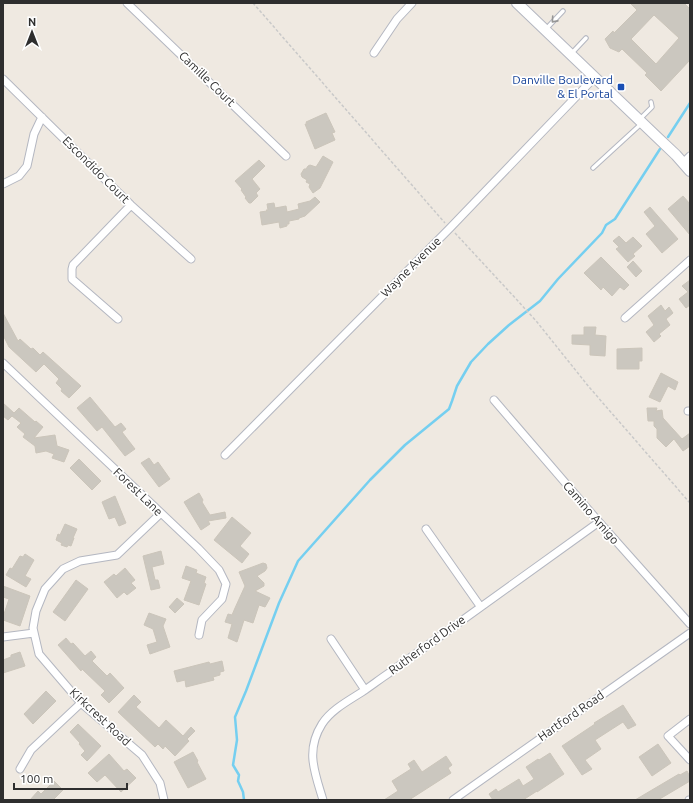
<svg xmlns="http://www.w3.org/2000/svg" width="693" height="803" font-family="Ubuntu,sans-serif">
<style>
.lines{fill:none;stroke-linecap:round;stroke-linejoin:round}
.stream{stroke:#75cff0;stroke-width:2.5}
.building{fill:#cbc7bf;stroke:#cbc5ba;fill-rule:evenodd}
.lane-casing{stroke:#b4b7c1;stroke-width:5.5}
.street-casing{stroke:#b4b7c1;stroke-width:9}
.secondary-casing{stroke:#b4b7c1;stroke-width:12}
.path{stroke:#c9c9c9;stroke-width:1.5;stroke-dasharray:3 2;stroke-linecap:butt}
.lane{stroke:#fff;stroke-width:3.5}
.street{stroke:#fff;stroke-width:7}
.secondary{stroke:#fff;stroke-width:10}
.oneway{stroke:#969696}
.transit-dot{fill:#1a4fb4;stroke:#fff;stroke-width:1.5}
.labels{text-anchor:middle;stroke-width:3.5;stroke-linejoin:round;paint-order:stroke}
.street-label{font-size:12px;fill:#2e2e2e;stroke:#fff}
.transit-label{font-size:12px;fill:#164399;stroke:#fff;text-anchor:end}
</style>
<rect width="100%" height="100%" fill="#efe9e1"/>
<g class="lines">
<path class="stream" d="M668,137L690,103
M244,800L243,792L238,781L239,775L233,765L237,740L235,717L246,691L279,603L298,561L370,480L405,445L449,409L452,401L457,386L471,362L488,344L509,325L540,301L558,279L602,233L606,225L615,219L660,149"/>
</g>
<path class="building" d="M630,3H684L690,9V60L661,91L645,75L647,73L622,49L619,52L610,48L605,39L613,31L614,33L637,10ZM654,15L679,38L656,64L631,39Z
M326,113L335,132L332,133L335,140L315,149L305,124H307L306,122Z
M323,156L333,162L320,188L313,193L309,187L310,184L306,182L307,180L302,177L301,174L304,169H306L308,166L310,165L316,167Z
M259,160L265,166L252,179L260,189L256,193L258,196L251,203H249L245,198L246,197L241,190L242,189L235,181Z
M683,196L690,204V209L688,211L690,214V235L668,209Z
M315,197L320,202L305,216L299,218V219L289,221V224H287V226L280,228L279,222L262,225L260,212L267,211L266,210H268L267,204L274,203L275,208L286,206L287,212L299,209L298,204L310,201Z
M650,207L678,239L662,253L646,234L655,226L644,212Z
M619,236L626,243L633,237L642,246L633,254L635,256L628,262L616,249L619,247L613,241Z
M601,257L629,285L624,290L620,287L612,296L603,287L601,290L584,273Z
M633,261L642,271L636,277L627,267Z
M690,280V305L686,308L679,299L688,292L682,286Z
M661,305L665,311L669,307L673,313L666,319L670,325L659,334L661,336L654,342L646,332L654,325L648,316Z
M3,313L18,341L20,339L31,349L33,348L40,355L43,352L81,386L69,398L61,391L62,389L56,383L59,379L44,364L36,372L9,347L3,335Z
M584,327H596L595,335L606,336L605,356L590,355V345L572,344V335H584Z
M642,348V361H639V369H617V349Z
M661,373L678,382L675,390L668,386L660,402L649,397Z
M90,397L115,427L121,423L126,429L122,432L135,449L125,456L102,427L97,431L77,408Z
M3,403L14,413L19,408L35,422L36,421L43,427L34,438L55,435L57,446L69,450L64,462L52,458L54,454L46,451L36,453L35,446L23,437L25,434L17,427L21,423L12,416L8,420L3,416Z
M647,408H657L656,411L662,410L663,418L682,439L690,433V446L683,451L674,439L666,447L657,438V429L654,426V421H648Z
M149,458L154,465L158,462L170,479L159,487L141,463Z
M79,459L101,481L92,490L70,468Z
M199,493L203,500L202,502L210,515L225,512L226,518L208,521L210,524L201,530L184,502Z
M115,496L126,523L119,526L115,517L109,519L102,502Z
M232,517L251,533L240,546L249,554L242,563L214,540Z
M65,524L77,529L73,538H74L71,546L68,545L67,547L61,545L62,543L56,540L58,534L60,535Z
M161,551L164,564L152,567L155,580H158L160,588L151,590L143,556Z
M25,554L34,560L25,576L31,579L26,587L6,575L10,568L12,569L20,556L23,557Z
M263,563L266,564L267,568L265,571L257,576L264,583V586L255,591L270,598L265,607L259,605L253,623L244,620L237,642L228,638L232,624L225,622L228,614L232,615L235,608L245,586L239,572Z
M186,566L197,570L196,573L206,577L204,583L206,584L199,605L184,600L191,581L182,578Z
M125,568L135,580L131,583L136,588L127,595L124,592L117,598L104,582L114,574L116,576Z
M76,580L88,589L65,621L53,612Z
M3,586L30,596L20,626L3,620V617L9,599L3,597Z
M177,598L184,604L175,613L169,607Z
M149,613L166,619L163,626L170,647L150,654L147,645L157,642L153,629L144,625Z
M66,638L71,644L73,643L85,656L91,651L96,657L92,661L107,676L110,673L124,688L109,703L101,695L105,691L82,669L81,671L58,645Z
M20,652L25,666L3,673V660L11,657V655Z
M222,661L224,671L220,672V675L213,677L214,680L186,687L185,680L177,682L174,671L209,662L210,664Z
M46,691L56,701L33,724L24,714Z
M134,695L141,702L136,707L159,728L166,720L183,736L191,727L195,731L187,739L189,741L175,756L165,746L163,749L158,744L155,747L118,712Z
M623,705L636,725L628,729L623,722L595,740L601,749L585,760L592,769L582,775L562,746L595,724L594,723Z
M78,724L101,746L87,761L81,755L85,751L79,744L80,743L70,732Z
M658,744L671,763L652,776L639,757Z
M193,752L198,761L197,762L206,779L188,788L174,762Z
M550,753L564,774L537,792V791L523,800H493L489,794L496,789L498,792L519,779L523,786L534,779L526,767L538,759L539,760Z
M109,754L124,771L127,769L136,778L121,792L105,775L97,782L88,773Z
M446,756L452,765L448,768L451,773L409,800H384L398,791L392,781L411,769L408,764L414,760L422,772Z
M687,771L690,777V781L658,800H635L679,774L680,775Z
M54,781L63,790L53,800H30L38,791L41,794Z"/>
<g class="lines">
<defs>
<path id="lane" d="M546,29L563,11
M571,54L586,38
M640,119L652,107L651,102
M593,168L641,124"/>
<path id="street" d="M127,3L286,156
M374,53L397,19L412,3
M3,79L131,205L191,259
M683,163L690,156
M3,184L19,176L27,166L34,134L42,117
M625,318L690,260
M118,319L72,279V269L73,265L131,205
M3,363L198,548L219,570L226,584L222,599L202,620L199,635
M494,400L599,522L690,624
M688,411H690
M225,455L450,228L595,77
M161,513L117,555L80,561L63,569L45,589L36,611L33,628L39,654L81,703L142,755L160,783L164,800
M426,529L480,606
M3,637L34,633
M331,639L365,690
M690,719L668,736L690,760
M20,769L31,750L81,703
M323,800C315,773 305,751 322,724C331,710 348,701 362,692C371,686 380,679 389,673C459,622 529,572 599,522
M453,800L690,633
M689,800H690"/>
<path id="secondary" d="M517,3L657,137L676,155L690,171"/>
</defs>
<use href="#lane" class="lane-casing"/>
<use href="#street" class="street-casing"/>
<use href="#secondary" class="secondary-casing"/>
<path class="path" d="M253,3L445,223
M455,233L518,301L537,322L589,387L690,503"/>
<use href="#lane" class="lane"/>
<use href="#street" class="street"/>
<use href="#secondary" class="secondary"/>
</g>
<defs><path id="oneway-chevron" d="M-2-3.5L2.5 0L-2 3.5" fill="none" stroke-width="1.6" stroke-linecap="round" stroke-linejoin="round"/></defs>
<use class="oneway" href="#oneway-chevron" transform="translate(554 20) rotate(132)"/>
<rect class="transit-dot" x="617" y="83" width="8" height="8" rx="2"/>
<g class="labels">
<g class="street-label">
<text transform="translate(207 79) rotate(44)" y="4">Camille Court</text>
<text transform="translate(96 170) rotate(45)" y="4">Escondido Court</text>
<text transform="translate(411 267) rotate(-45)" y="4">Wayne Avenue</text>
<text transform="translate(138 492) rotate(44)" y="4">Forest Lane</text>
<text transform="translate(591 513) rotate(49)" y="4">Camino Amigo</text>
<text transform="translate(427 645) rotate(-36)" y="4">Rutherford Drive</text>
<text transform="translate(571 716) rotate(-35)" y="4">Hartford Road</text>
<text transform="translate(100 717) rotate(43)" y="4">Kirkcrest Road</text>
</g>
<g class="transit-label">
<text x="613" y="84">Danville Boulevard<tspan x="613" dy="14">&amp; El Portal</tspan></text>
</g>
</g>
<rect width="693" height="803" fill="none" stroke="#2e2e2e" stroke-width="8"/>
<g transform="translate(32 32)" stroke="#ffffff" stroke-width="3" paint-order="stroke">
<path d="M0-3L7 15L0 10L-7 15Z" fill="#2e2e2e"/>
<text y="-6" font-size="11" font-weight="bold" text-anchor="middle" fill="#2e2e2e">N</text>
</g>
<path d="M14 783v6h113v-6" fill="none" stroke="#2e2e2e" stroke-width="2"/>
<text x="20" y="783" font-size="12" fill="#2e2e2e" stroke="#ffffff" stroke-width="3" paint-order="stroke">100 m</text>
</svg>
